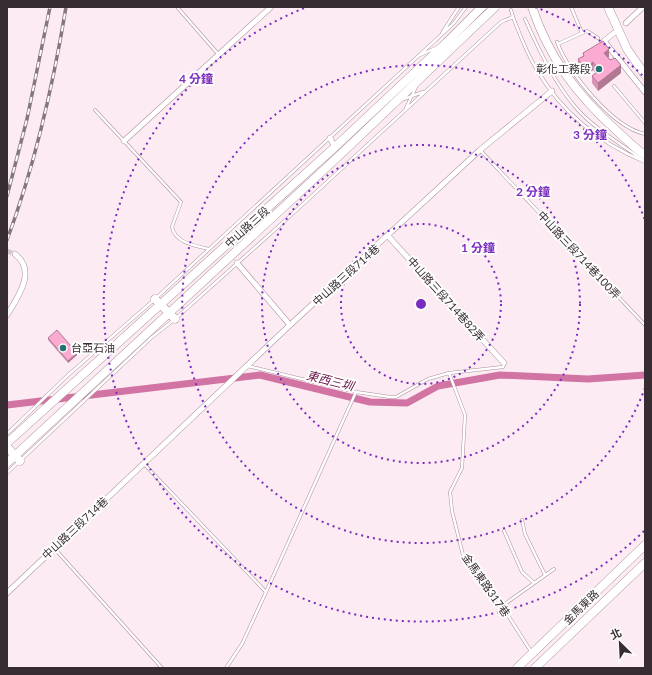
<svg xmlns="http://www.w3.org/2000/svg" width="652" height="675" font-family="Lato,'Noto Sans TC',sans-serif">
<style>
.lines{fill:none;stroke-linecap:round;stroke-linejoin:round}
.canal{stroke:#d173a3;stroke-width:7}
.minor-tunnel{stroke:#d5c5cb;stroke-width:5;stroke-dasharray:5 2.5;stroke-linecap:butt}
.service-casing{stroke:#ab909c;stroke-width:3.5}
.minor-casing{stroke:#ab909c;stroke-width:6}
.primary-casing{stroke:#ab909c;stroke-width:9}
.service{stroke:#fff;stroke-width:2.5}
.minor{stroke:#fff;stroke-width:5}
.primary{stroke:#fff;stroke-width:8}
.rail-casing{stroke:#85777d;stroke-width:3.5}
.rail{stroke:#fdfdfd;stroke-width:2;stroke-dasharray:6;stroke-linecap:butt}
.wall{fill:#d893b5}
.shaded-wall{fill:#b07893}
.building{fill:#fbabd2;stroke:#b07893}
.ring{fill:none;stroke:#7b2cbf;stroke-width:2;stroke-dasharray:2 4}
.poi-dot{fill:#267174;stroke:#fdfdfd;stroke-width:1.5}
.labels{text-anchor:middle;stroke-width:4;stroke-linejoin:round;paint-order:stroke}
.poi-label{font-size:11px;fill:#372c31;stroke:#fdfdfd;text-anchor:end}
.street-label{font-size:11px;fill:#372c31;stroke:#fdfdfd}
.water-label{font-size:12px;font-style:italic;fill:#691547;stroke:#fdfdfd}
.centre{fill:#7b2cbf;stroke:#fdfdfd;stroke-width:2}
.ring-label{font-size:12px;text-anchor:middle;font-weight:bold;fill:#7b2cbf;stroke:#fdfdfd;stroke-width:4;stroke-linejoin:round;paint-order:stroke}
</style>
<rect width="100%" height="100%" fill="#fcebf2"/>
<g class="lines">
<path class="canal" d="M7,405L260,375L370,402L407,403L438,386L500,375L588,379L645,375"/>
<path class="minor-tunnel" d="M7,251L15,254"/>
<defs>
<path id="service" d="M177,7L219,55
M571,7L582,33L587,31L598,38
M511,10L513,17
M525,19C539,50 555,84 577,109C595,129 621,144 643,160
M442,33L459,7
M557,42C569,73 612,127 645,134
M558,44L582,33
M420,55L438,47
M614,86L645,123
M401,100L423,92
M406,108L416,87
M95,110L181,202L172,227C175,243 196,246 209,249
M480,150L645,325
M248,366L356,392L390,397H396L428,379L449,373L503,367L504,364
M449,373L465,415L462,468L450,492L452,511L463,555L502,606L532,653
M7,434L67,376L155,299L440,36L454,23L466,7
M144,464L266,592
M7,473L151,338L175,319L289,217L501,22L513,17C520,35 527,54 537,70C562,113 600,143 645,162
M522,520L525,534L545,575
M504,531L522,572L534,583
M54,548L162,668
M502,606L554,569
M226,668L242,644L266,592L356,392"/>
<path id="minor" d="M626,23L643,7
M614,33L604,41L645,92
M330,138L335,147
M124,141L271,7
M388,236L504,363
M237,263L290,325
M7,315C18,297 37,271 15,254
M7,593L290,325L480,150L552,91"/>
<path id="primary" d="M532,7C549,58 577,95 617,131C626,139 635,149 645,155
M608,7L627,49L645,75
M155,299L175,319
M7,443L335,147L446,43L482,7
M7,447L20,461
M7,463L342,153L495,7
M517,668L645,545
M535,668L645,563"/>
</defs>
<use href="#service" class="service-casing"/>
<use href="#minor" class="minor-casing"/>
<use href="#primary" class="primary-casing"/>
<use href="#service" class="service"/>
<use href="#minor" class="minor"/>
<use href="#primary" class="primary"/>
<defs>
<path id="rail" d="M7,196L27,119L50,7
M7,240C35,165 53,86 66,7"/>
</defs>
<use href="#rail" class="rail-casing"/>
<use href="#rail" class="rail"/>
</g>
<path class="wall" d="M583,53L609,57H608L621,73L598,91L592,83V76L596,73L593,70L585,76L578,67V59L583,56Z
M48,338L77,355L68,363L48,340Z"/>
<path class="shaded-wall" d="M609,49V57L604,60V53Z
M593,62V70L585,76V68Z
M621,65V73L598,91V83Z
M77,353V355L68,363V361Z"/>
<path class="building" d="M603,41L609,49L604,53L610,60L615,58L621,65L598,83L592,76L600,70L593,62L585,68L578,59L584,56L583,53Z
M57,330L77,353L68,361L48,338Z"/>
<g class="ring">
<circle cx="421" cy="304" r="80"/>
<circle cx="421" cy="304" r="159"/>
<path d="M645 388A239 239 0 1 1 645 220"/>
<path d="M644 531A318 318 0 1 1 307 7M535 7A318 318 0 0 1 644 77"/>
</g>
<g class="poi-dot">
<circle cx="599" cy="69" r="4"/>
<circle cx="63" cy="348" r="4"/>
</g>
<g class="labels">
<g class="poi-label">
<text x="591" y="73">彰化工務段</text>
<text x="71" y="352" text-anchor="start">台亞石油</text>
</g>
<g class="street-label">
<text transform="translate(247 227) rotate(-42)" y="4">中山路三段</text>
<text transform="translate(579 255) rotate(47)" y="4">中山路三段714巷100弄</text>
<text transform="translate(346 275) rotate(-42)" y="4">中山路三段714巷</text>
<text transform="translate(446 299) rotate(48)" y="4">中山路三段714巷82弄</text>
<text transform="translate(75 528) rotate(-43)" y="4">中山路三段714巷</text>
<text transform="translate(486 585) rotate(55)" y="4">金馬東路317巷</text>
<text transform="translate(581 607) rotate(-44)" y="4">金馬東路</text>
</g>
<g class="water-label">
<text transform="translate(330 381) rotate(14)" y="4">東西三圳</text>
</g>
</g>
<circle cx="421" cy="304" r="6" class="centre"/>
<g class="ring-label">
<text x="196" y="83">4 分鐘</text>
<text x="590" y="139">3 分鐘</text>
<text x="533" y="196">2 分鐘</text>
<text x="478" y="252">1 分鐘</text>
</g>
<rect width="652" height="675" fill="none" stroke="#372c31" stroke-width="16"/>
<g transform="translate(620 643) rotate(336)" stroke="#fdfdfd" stroke-width="3" paint-order="stroke">
<path d="M0-3L7 15L0 10L-7 15Z" fill="#372c31"/>
<text y="-6" font-size="11" font-weight="bold" text-anchor="middle" fill="#372c31">北</text>
</g>
</svg>
